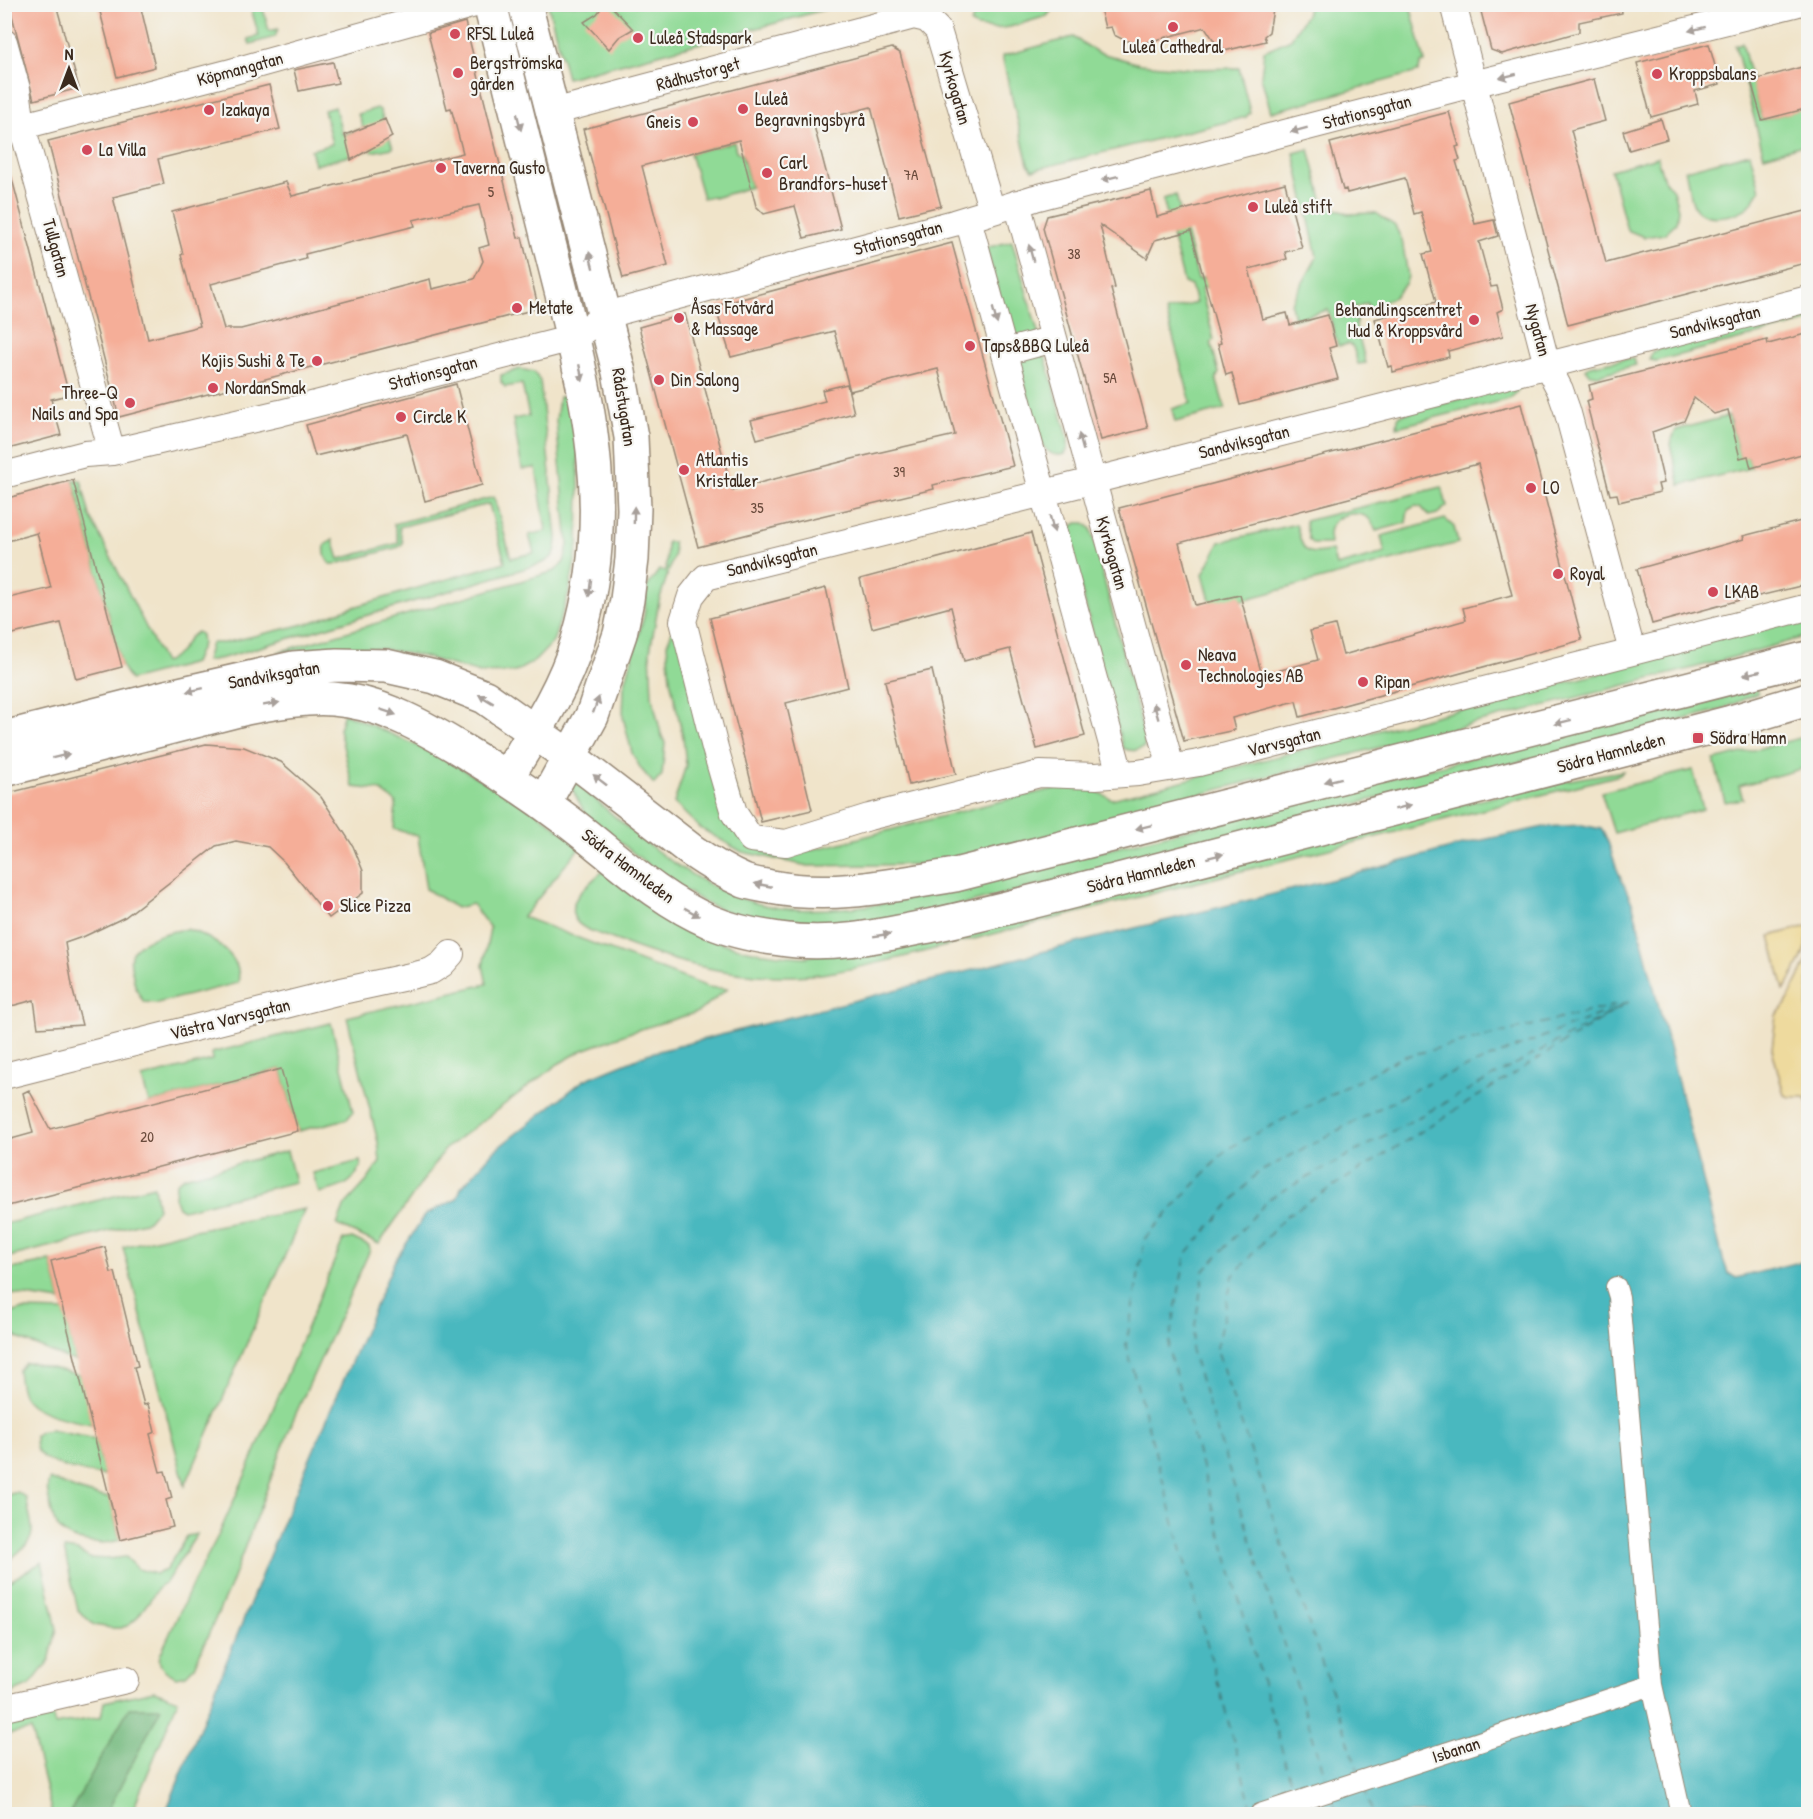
<svg xmlns="http://www.w3.org/2000/svg" width="1813" height="1819" font-family="'Patrick Hand',sans-serif">
<style>
.green{fill:#90da96;stroke:#66825a;stroke-width:1.5}
.forest{fill:#74ba7f;stroke:#58724e;stroke-width:1.5}
.sand{fill:#eeda9e;stroke:#94825e;stroke-width:1.5}
.water{fill:#48b8bf;stroke:#42716e;stroke-width:1.5}
.lines{fill:none;stroke-linecap:round;stroke-linejoin:round}
.ferry{stroke:#405c56;stroke-width:1.5;stroke-dasharray:8 6;stroke-linecap:butt}
.building{fill:#f5ae98;fill-rule:evenodd}
.pedestrian-casing{stroke:#968774;stroke-width:22}
.minor-casing{stroke:#968774;stroke-width:28}
.secondary-casing{stroke:#968774;stroke-width:36}
.pedestrian{stroke:#fff;stroke-width:20}
.minor{stroke:#fff;stroke-width:26}
.secondary{stroke:#fff;stroke-width:33}
.oneway{fill:#a79f9a}
.poi-dot{fill:#d1495b;stroke:#f6f6f2;stroke-width:2}
.labels{text-anchor:middle;stroke-width:4.5;stroke-linejoin:round;paint-order:stroke}
.number-label{font-size:15px;fill:#6a4b3c}
.poi-label{font-size:18px;fill:#3b2a1e;stroke:#f6f6f2;text-anchor:start}
.street-label{font-size:18px;fill:#3b2a1e;stroke:#f6f6f2}
</style>
<rect width="100%" height="100%" fill="#f6f6f2"/>
<filter id="ink" filterUnits="userSpaceOnUse"><feTurbulence type="fractalNoise" baseFrequency=".0167" numOctaves="2"/><feDisplacementMap in="SourceGraphic" scale="12" xChannelSelector="R" yChannelSelector="G"/><feConvolveMatrix kernelMatrix="1 2 1 2 8 2 1 2 1" color-interpolation-filters="sRGB"/></filter>
<filter id="wash" filterUnits="userSpaceOnUse"><feTurbulence type="fractalNoise" baseFrequency=".008" numOctaves="4" result="noise"/><feDisplacementMap in="SourceGraphic" scale="24" xChannelSelector="R" yChannelSelector="G"/><feGaussianBlur stdDeviation="1.35" result="paint"/><feColorMatrix in="noise" values="0 0 0 0 0 0 0 0 0 0 0 0 0 0 0 0 0 1.4 0 .05"/><feComposite in="paint" operator="in"/></filter>
<g filter="url(#wash)">
<rect width="100%" height="100%" fill="#f0e4ca"/>
<path class="green" d="M250,5H262L269,31L278,29L275,37L250,44L248,39L259,36Z
M506,5H515L575,264L572,267Z
M548,5H840L769,25L567,78Z
M974,5V4L1056,5L1047,16L1010,27L995,29L977,27L971,24L975,11Z
M1308,5H1410L1425,62L1421,63L1418,72L1271,112L1261,77L1264,51L1291,39L1307,13Z
M1073,37L1097,52L1140,64L1195,69L1239,68L1250,112L1246,117L1033,170L1028,164L1002,56Z
M1742,43L1762,120L1806,108L1808,102V150L1807,144L1764,156L1735,45Z
M335,107L342,134L361,129L368,151L315,165L311,150L332,144L324,110Z
M377,108L380,110L393,148L372,152L358,114Z
M734,142L736,151L742,154L751,187L714,198L713,196L703,198L690,153Z
M1309,149L1322,199L1329,206L1348,214L1376,213L1395,226L1402,240L1408,276L1406,283L1394,297L1369,309L1367,303L1354,308L1356,316V327L1366,363L1358,364L1353,347L1349,344L1338,346L1328,310L1294,319L1291,304L1317,257L1294,153Z
M1750,153L1760,190C1757,195 1753,202 1749,206C1738,216 1706,223 1695,208C1690,200 1688,180 1685,170Z
M1657,157L1664,180L1673,190L1678,209L1676,223L1664,234L1644,237L1627,230L1611,170Z
M1176,195L1198,279L1221,274L1223,283L1201,289L1214,340L1211,342L1219,373L1216,378L1225,409L1175,422L1172,409L1191,403L1166,311L1196,303L1191,286L1184,283L1163,199Z
M1012,241L1068,437V448L1065,454C1053,457 1049,453 1042,445L986,248Z
M1808,311V322L1656,361L1649,360L1652,352L1660,349Z
M1624,359H1634L1636,365L1598,375L1590,374L1586,369L1590,366Z
M520,369L534,372L540,381L557,537C557,552 554,559 540,564L223,658L206,661L211,643H224L309,623L347,609L505,562L489,504L399,527L403,543L399,547L336,564H330C325,559 324,552 325,545L333,540L339,559L399,543L394,524L494,497L511,558L534,553L529,535L546,531L536,468L522,469L513,419L529,416L522,384L505,387L501,382V375Z
M1524,382L1514,395L1509,399L1397,427L1398,418L1400,415Z
M571,396L578,442L579,487L578,545L569,592L553,642L535,661L515,672L480,673L421,656L383,649L340,647L278,652L555,571L564,562L568,545L556,421L559,397Z
M1729,416L1740,457L1748,456L1751,468L1680,485L1670,444L1676,430Z
M73,480H81L90,516L164,663L179,653L190,637L197,632L201,635L202,644L194,663L130,680L122,667Z
M1442,487L1447,506L1437,514L1429,516L1421,507L1415,506L1408,510L1406,523L1376,531C1374,527 1372,521 1368,518C1354,508 1330,516 1329,534C1329,537 1330,541 1330,544H1313L1309,540L1305,521Z
M1445,519L1454,527L1458,543L1212,608L1203,574L1220,542L1296,524C1303,549 1303,558 1332,550L1336,566L1385,553L1381,536Z
M1077,523H1085L1091,529L1145,739L1144,747C1136,751 1131,752 1123,748L1068,539C1067,531 1070,527 1077,523Z
M667,542H673L674,555L659,601L650,651L652,696L661,734L665,743L662,775L654,784L641,769L632,753L623,717L624,687L644,616L647,587L659,570L666,571Z
M1808,614V636L1709,664L1337,758L940,864L808,866L742,852L700,828L674,803L686,765L683,737L670,679L667,644L677,619L692,690L762,850L773,855H784L829,846L989,804L1062,787L1089,788L1112,799L1598,674L1637,660Z
M1756,686L1758,693L1720,710L943,910L856,925L787,926L731,913L705,903L666,879L586,815L569,783L574,780C633,833 707,904 791,909C842,912 891,903 940,892Z
M344,713L438,755L535,811L581,846L523,917L708,987L727,989L698,1012L634,1031L583,1050L558,1064L445,1149L379,1244L337,1225L345,1205L367,1181L380,1162L378,1142L347,1017L487,984L483,966L490,928L472,904L456,908L426,889L418,836L394,829L396,802L380,790L353,787L339,729Z
M1808,736V767L1739,786L1743,799L1725,802L1714,760Z
M1693,770L1703,809L1614,833L1601,792Z
M1623,771L1620,775L899,958C860,967 822,977 782,976C722,976 666,960 610,938C598,933 576,929 573,914C569,898 592,881 603,871C639,903 696,938 743,949C764,954 786,956 807,957L1557,782Z
M187,929C209,936 244,955 238,983L157,1003L144,1002C137,993 135,987 133,976C132,969 128,960 132,953C141,938 171,931 187,929Z
M331,1023L353,1112L347,1119L298,1131L281,1069L149,1103L142,1078L212,1060L211,1053Z
M287,1151L295,1182L183,1210L178,1207L175,1199L176,1183L184,1177Z
M360,1161L361,1166C352,1186 339,1188 319,1193L313,1173Z
M154,1186L158,1209L148,1221L5,1258V1224Z
M305,1209L185,1486L123,1247L179,1233Z
M352,1238L369,1246L370,1250L293,1420L230,1586L194,1667L186,1675L176,1677C166,1671 157,1668 160,1655L194,1581L219,1534L251,1462L343,1240Z
M51,1261L61,1301L5,1293L4,1272L7,1270Z
M20,1310L64,1311L76,1361L68,1359L20,1339L8,1331L5,1320L9,1314Z
M25,1363H32L80,1375L92,1424C73,1421 32,1414 23,1395C20,1388 19,1379 18,1371Z
M50,1430L95,1439L105,1476C89,1474 44,1465 37,1450C35,1447 35,1440 35,1436L39,1432Z
M49,1480C58,1481 64,1485 72,1488C85,1493 97,1496 110,1498L120,1540C101,1546 65,1544 55,1522C52,1517 52,1509 50,1504C48,1495 46,1489 49,1480Z
M18,1492L26,1498C35,1540 38,1536 5,1564V1500L10,1494Z
M197,1534L165,1584L160,1586L136,1619L129,1625L121,1628H111L94,1625L78,1610L64,1549L78,1551L89,1558L107,1559L126,1557L138,1569L156,1574L166,1570L187,1536Z
M42,1562L57,1629L49,1661L30,1685L5,1696V1611L9,1609L5,1584Z
M154,1691L178,1700L131,1814H52L31,1730L5,1735V1719L50,1709L55,1725L101,1717L104,1702Z"/>
<path class="forest" d="M129,1708H161L106,1814H69Z"/>
<path class="sand" d="M1808,926C1809,948 1796,972 1784,990L1770,936Z
M1808,959V1103L1804,1097H1790L1784,1095L1772,1049L1776,1015L1786,1004Z"/>
<path class="water" d="M1582,825L1601,829L1607,839L1617,869L1633,905L1723,1259L1728,1273L1736,1278L1808,1260V1814H165L282,1524L394,1262L426,1214L457,1199L461,1188L494,1151L584,1080L647,1054L1127,930L1355,874L1473,842L1544,827Z"/>
<g class="lines">
<path class="ferry" d="M1359,1773L1216,1348L1233,1276L1286,1216L1616,1010
M1327,1782L1191,1349L1204,1271L1270,1198L1626,1004
M1364,1789L1373,1814
M1294,1793L1168,1348L1186,1254L1256,1174L1427,1083L1623,1005
M1333,1801L1338,1814
M1252,1809L1126,1345L1145,1238L1227,1149L1402,1057L1629,1002
M1299,1810L1300,1814"/>
</g>
<g id="blocks">
<path class="building" d="M9,4H56L79,88L34,100Z
M98,4H140L155,67L117,77Z
M604,4H609L633,29L619,37L609,49L584,22L597,14Z
M1099,4H1274L1269,32L1264,36L1266,41L1224,51L1222,45H1217L1205,27L1140,44L1124,40L1114,35L1111,27L1105,28Z
M1479,4H1621L1622,13L1579,22V32L1502,54L1491,50Z
M465,22L518,238L522,237L537,302L532,310L119,417L48,141L269,85L280,129L158,159L164,184L113,197L148,339L200,326L181,255L183,254L172,212L286,182L292,196L463,153L451,108L447,109L428,33ZM479,205L489,245L479,248L483,261L474,279L432,289L430,279L241,329H224L211,284L306,259L305,254L415,226L413,220Z
M1709,44L1720,84L1695,91L1698,104L1651,117L1637,63Z
M892,48L900,53L941,206L899,216L871,107L813,122L841,229L804,238L795,206L764,214L756,206L739,140L642,166L668,266L623,278L583,129Z
M333,62L338,83L299,91L294,70Z
M1809,65V108L1762,120L1751,81Z
M1594,79L1605,121L1571,130L1606,263L1809,210V262L1568,325L1509,102Z
M1449,112L1459,146L1456,147L1460,160L1456,161L1475,224L1494,220L1498,236L1479,242L1491,287L1497,286L1503,309L1497,312L1503,336L1448,351L1449,357L1393,372L1392,366L1388,367L1375,319L1436,302L1423,254L1432,252L1421,212L1414,214L1405,178L1347,193L1346,189L1343,190L1330,143Z
M385,119L392,137L351,160L345,135Z
M1661,119L1667,139L1629,150L1623,131Z
M11,175L69,395L51,399L61,435L4,450V314L11,312L4,287V176Z
M1285,183L1302,248L1285,252L1287,259L1249,269L1262,319L1287,313L1290,325L1328,315L1336,346L1329,348L1338,379L1240,405L1232,373L1226,375L1218,344L1221,343L1191,231L1155,240L1147,258L1100,225L1115,288L1111,289L1148,428L1101,440L1043,228L1047,216L1151,191L1157,217Z
M952,243L1013,466L933,485L934,489L792,523L698,547L639,327L685,314L732,490L864,456L955,435L938,369L850,391L834,331L731,357L715,306Z
M1809,333V452L1751,468L1748,456L1740,458L1728,410L1714,414L1694,398L1684,421L1652,432L1664,483L1658,484L1660,492L1619,502L1617,494L1610,495L1586,401L1592,399L1589,385L1767,340L1768,344Z
M456,384L482,485L425,501L407,434L315,456L306,425Z
M847,384L854,413L757,439L751,420L825,401L822,390Z
M1521,404L1582,640L1300,717L1296,701L1232,718L1235,730L1184,741L1119,508ZM1478,464L1512,595L1463,608L1466,620L1343,655L1335,625L1310,631L1318,660L1262,675L1240,595L1195,605L1179,543Z
M73,480L122,667L76,679L61,623L4,636V599L51,588L37,533L4,542V499Z
M1809,519V584L1759,596L1758,595L1652,624L1637,569L1744,539L1743,536Z
M1031,533L1085,736L1037,749L1010,649L964,661L951,607L872,628L860,579Z
M826,588L848,687L786,703L812,810L761,822L710,618Z
M932,670L956,774L909,785L885,681Z
M206,744L244,747L281,762L321,797L353,846L363,871V893L329,918L284,862L268,847L236,841L216,846L125,917L85,936L65,943L73,991L82,1025L38,1028L34,1000L4,1008V794Z
M281,1069L298,1131L4,1207V1141L33,1133L23,1093L29,1090L50,1129Z
M105,1247L111,1273L115,1272L138,1366L134,1367L144,1405L148,1404L155,1432L150,1434L160,1472L165,1471L172,1498L166,1500L173,1527L120,1540L51,1261Z"/>
</g>
</g>
<g filter="url(#ink)">
<use href="#blocks" fill-opacity="0" stroke="#968774" stroke-width="1.5"/>
<g class="lines">
<defs>
<path id="pedestrian" d="M1616,1287L1619,1297L1652,1685L1681,1814
M1260,1814L1652,1685"/>
<path id="minor" d="M1453,4L1547,365L1560,390L1567,410L1632,651
M4,42L17,89L22,126L112,452
M553,112L914,16L927,19L938,30L992,211
M4,131L231,72L475,4
M1017,203L1171,767
M968,219L1120,774
M1808,299L1092,481L706,577L691,596L683,621L715,748L734,813L751,839L786,843L869,817L1040,774L1096,776L1138,773L1199,763L1808,607
M1005,352L1054,339
M4,475L85,454L112,452L280,413L573,338L605,316L625,310L954,223L1035,198L1473,84L1795,4
M4,1076L337,992L411,976L431,971L442,964L451,954
M4,1708L126,1680"/>
<path id="secondary" d="M490,4C510,85 530,166 550,247C584,381 619,503 578,640C563,690 534,733 507,777
M525,4L619,372L631,437L634,509L632,559L627,600L620,634L592,716L544,803
M4,738L170,696L293,668L337,665L386,666L435,677L485,697L570,757L692,851C708,862 726,873 744,881C752,884 762,885 771,887C832,899 894,885 955,875L1808,658
M4,770L246,708C274,703 304,697 333,699C378,702 419,724 457,747C496,770 533,795 569,822C615,857 657,899 711,922C732,931 757,936 780,939C830,947 880,936 929,926C994,912 1058,895 1122,879C1324,828 1526,776 1728,723L1808,699"/>
</defs>
<use href="#pedestrian" class="pedestrian-casing"/>
<use href="#minor" class="minor-casing"/>
<use href="#secondary" class="secondary-casing"/>
<use href="#pedestrian" class="pedestrian"/>
<use href="#minor" class="minor"/>
<use href="#secondary" class="secondary"/>
</g>
<defs><path id="oneway-solid" d="M-6-.8H1V-3.2L6.5 0L1 3.2V.8H-6Z" transform="scale(1.5)"/></defs>
<g class="oneway">
<use href="#oneway-solid" transform="translate(1697 29) rotate(166)"/>
<use href="#oneway-solid" transform="translate(1508 76) rotate(166)"/>
<use href="#oneway-solid" transform="translate(519 122) rotate(76)"/>
<use href="#oneway-solid" transform="translate(1299 130) rotate(165)"/>
<use href="#oneway-solid" transform="translate(1110 178) rotate(166)"/>
<use href="#oneway-solid" transform="translate(1031 253) rotate(-105)"/>
<use href="#oneway-solid" transform="translate(591 260) rotate(-104)"/>
<use href="#oneway-solid" transform="translate(995 316) rotate(75)"/>
<use href="#oneway-solid" transform="translate(581 373) rotate(78)"/>
<use href="#oneway-solid" transform="translate(1081 442) rotate(-105)"/>
<use href="#oneway-solid" transform="translate(634 515) rotate(-89)"/>
<use href="#oneway-solid" transform="translate(1052 524) rotate(75)"/>
<use href="#oneway-solid" transform="translate(590 588) rotate(97)"/>
<use href="#oneway-solid" transform="translate(1752 673) rotate(166)"/>
<use href="#oneway-solid" transform="translate(195 690) rotate(168)"/>
<use href="#oneway-solid" transform="translate(486 699) rotate(-149)"/>
<use href="#oneway-solid" transform="translate(271 704) rotate(-10)"/>
<use href="#oneway-solid" transform="translate(596 705) rotate(-70)"/>
<use href="#oneway-solid" transform="translate(1156 711) rotate(-106)"/>
<use href="#oneway-solid" transform="translate(388 712) rotate(19)"/>
<use href="#oneway-solid" transform="translate(1563 722) rotate(166)"/>
<use href="#oneway-solid" transform="translate(61 756) rotate(-14)"/>
<use href="#oneway-solid" transform="translate(600 780) rotate(-142)"/>
<use href="#oneway-solid" transform="translate(1333 780) rotate(166)"/>
<use href="#oneway-solid" transform="translate(1403 807) rotate(-15)"/>
<use href="#oneway-solid" transform="translate(1144 827) rotate(166)"/>
<use href="#oneway-solid" transform="translate(1215 856) rotate(-14)"/>
<use href="#oneway-solid" transform="translate(763 885) rotate(-169)"/>
<use href="#oneway-solid" transform="translate(692 912) rotate(29)"/>
<use href="#oneway-solid" transform="translate(882 935) rotate(-9)"/>
</g>
</g>
<g class="poi-dot">
<circle cx="1173" cy="27" r="6"/>
<circle cx="455" cy="34" r="6"/>
<circle cx="638" cy="38" r="6"/>
<circle cx="458" cy="73" r="6"/>
<circle cx="1657" cy="74" r="6"/>
<circle cx="743" cy="109" r="6"/>
<circle cx="209" cy="110" r="6"/>
<circle cx="693" cy="122" r="6"/>
<circle cx="87" cy="150" r="6"/>
<circle cx="441" cy="168" r="6"/>
<circle cx="767" cy="173" r="6"/>
<circle cx="1253" cy="207" r="6"/>
<circle cx="517" cy="308" r="6"/>
<circle cx="679" cy="318" r="6"/>
<circle cx="1474" cy="320" r="6"/>
<circle cx="970" cy="346" r="6"/>
<circle cx="317" cy="361" r="6"/>
<circle cx="659" cy="380" r="6"/>
<circle cx="213" cy="388" r="6"/>
<circle cx="130" cy="403" r="6"/>
<circle cx="401" cy="417" r="6"/>
<circle cx="684" cy="470" r="6"/>
<circle cx="1531" cy="488" r="6"/>
<circle cx="1558" cy="574" r="6"/>
<circle cx="1713" cy="592" r="6"/>
<circle cx="1186" cy="665" r="6"/>
<circle cx="1363" cy="682" r="6"/>
<rect x="1692" y="732" width="12" height="12" rx="3"/>
<circle cx="328" cy="906" r="6"/>
</g>
<g class="labels">
<g class="number-label">
<text x="911" y="180">7A</text>
<text x="491" y="197">5</text>
<text x="1074" y="259">38</text>
<text x="1110" y="383">5A</text>
<text x="899" y="477">39</text>
<text x="757" y="513">35</text>
<text x="147" y="1142">20</text>
</g>
<g class="poi-label">
<text x="467" y="40">RFSL Luleå</text>
<text x="650" y="44">Luleå Stadspark</text>
<text x="1173" y="53" text-anchor="middle">Luleå Cathedral</text>
<text x="470" y="69">Bergströmska<tspan x="470" dy="21">gården</tspan></text>
<text x="1669" y="80">Kroppsbalans</text>
<text x="755" y="105">Luleå<tspan x="755" dy="21">Begravningsbyrå</tspan></text>
<text x="221" y="116">Izakaya</text>
<text x="681" y="128" text-anchor="end">Gneis</text>
<text x="99" y="156">La Villa</text>
<text x="779" y="169">Carl<tspan x="779" dy="21">Brandfors-huset</tspan></text>
<text x="453" y="174">Taverna Gusto</text>
<text x="1265" y="213">Luleå stift</text>
<text x="529" y="314">Metate</text>
<text x="691" y="314">Åsas Fotvård<tspan x="691" dy="21">&amp; Massage</tspan></text>
<text x="1462" y="316" text-anchor="end">Behandlingscentret<tspan x="1462" dy="21">Hud &amp; Kroppsvård</tspan></text>
<text x="982" y="352">Taps&amp;BBQ Luleå</text>
<text x="305" y="367" text-anchor="end">Kojis Sushi &amp; Te</text>
<text x="671" y="386">Din Salong</text>
<text x="225" y="394">NordanSmak</text>
<text x="118" y="399" text-anchor="end">Three-Q<tspan x="118" dy="21">Nails and Spa</tspan></text>
<text x="413" y="423">Circle K</text>
<text x="696" y="466">Atlantis<tspan x="696" dy="21">Kristaller</tspan></text>
<text x="1543" y="494">LO</text>
<text x="1570" y="580">Royal</text>
<text x="1725" y="598">LKAB</text>
<text x="1198" y="661">Neava<tspan x="1198" dy="21">Technologies AB</tspan></text>
<text x="1375" y="688">Ripan</text>
<text x="1710" y="744">Södra Hamn</text>
<text x="340" y="912">Slice Pizza</text>
</g>
<g class="street-label">
<text transform="translate(240 69) rotate(-15)" y="6">Köpmangatan</text>
<text transform="translate(698 74) rotate(-15)" y="6">Rådhustorget</text>
<text transform="translate(955 88) rotate(74)" y="6">Kyrkogatan</text>
<text transform="translate(1367 112) rotate(-15)" y="6">Stationsgatan</text>
<text transform="translate(898 238) rotate(-15)" y="6">Stationsgatan</text>
<text transform="translate(56 248) rotate(75)" y="6">Tullgatan</text>
<text transform="translate(1715 322) rotate(-14)" y="6">Sandviksgatan</text>
<text transform="translate(1538 330) rotate(75)" y="6">Nygatan</text>
<text transform="translate(433 373) rotate(-15)" y="6">Stationsgatan</text>
<text transform="translate(624 407) rotate(81)" y="6">Rådstugatan</text>
<text transform="translate(1244 442) rotate(-14)" y="6">Sandviksgatan</text>
<text transform="translate(1112 553) rotate(74)" y="6">Kyrkogatan</text>
<text transform="translate(772 560) rotate(-14)" y="6">Sandviksgatan</text>
<text transform="translate(274 675) rotate(-10)" y="6">Sandviksgatan</text>
<text transform="translate(1284 742) rotate(-14)" y="6">Varvsgatan</text>
<text transform="translate(1611 753) rotate(-15)" y="6">Södra Hamnleden</text>
<text transform="translate(628 866) rotate(37)" y="6">Södra Hamnleden</text>
<text transform="translate(1141 874) rotate(-14)" y="6">Södra Hamnleden</text>
<text transform="translate(230 1019) rotate(-14)" y="6">Västra Varvsgatan</text>
<text transform="translate(1456 1750) rotate(-18)" y="6">Isbanan</text>
</g>
</g>
<rect width="1813" height="1819" fill="none" stroke="#f6f6f2" stroke-width="24"/>
<g transform="translate(69 69)" stroke="#f6f6f2" stroke-width="4.5" paint-order="stroke">
<path d="M0-4.5L10 22L0 15L-10 22Z" fill="#3b2a1e"/>
<text y="-9" font-size="16" font-weight="bold" text-anchor="middle" fill="#3b2a1e">N</text>
</g>
</svg>
